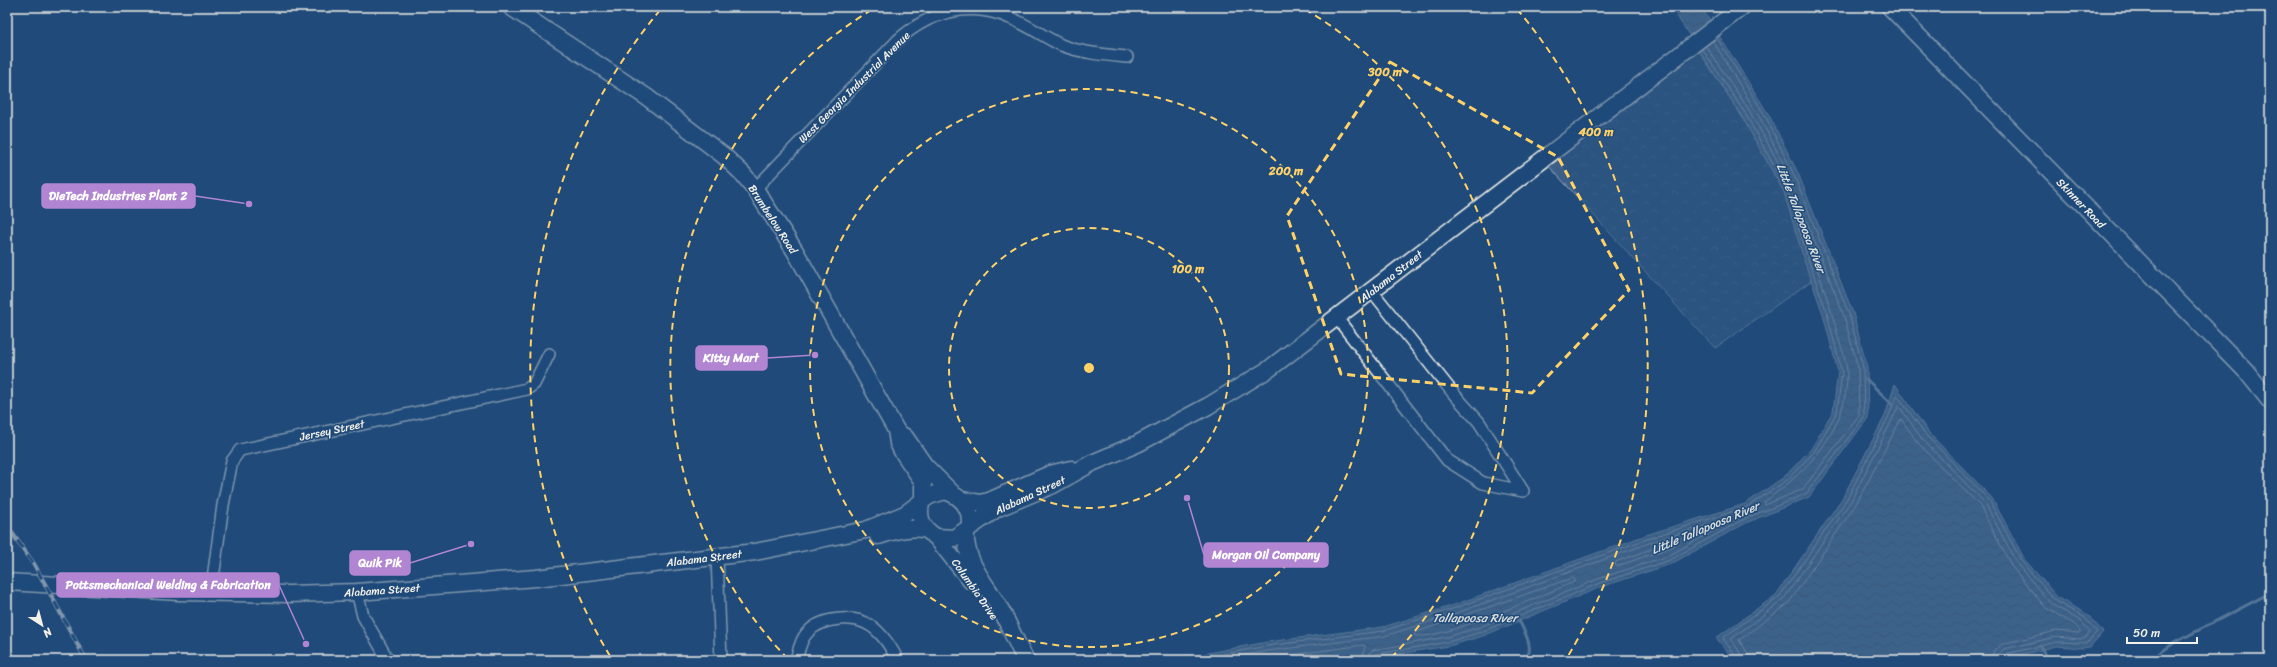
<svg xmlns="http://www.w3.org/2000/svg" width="2277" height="667" font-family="Sriracha,sans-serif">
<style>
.park{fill:url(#park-crowns);stroke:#97a8b8}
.water{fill:url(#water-waves);stroke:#9cacbb}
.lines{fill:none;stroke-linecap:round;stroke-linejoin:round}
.shore{stroke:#bac3ca;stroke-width:1}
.stream{stroke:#9cacbb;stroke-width:3}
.street-casing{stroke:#f4f1e8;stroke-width:14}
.secondary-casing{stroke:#f4f1e8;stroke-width:19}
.street{stroke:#1f4a7a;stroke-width:11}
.secondary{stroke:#1f4a7a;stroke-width:16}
.rail-casing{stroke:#f4f1e8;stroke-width:4.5}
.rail{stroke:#1f4a7a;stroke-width:3;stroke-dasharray:9;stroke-linecap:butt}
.marked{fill:none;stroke:#ffd166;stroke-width:3;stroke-dasharray:8 5;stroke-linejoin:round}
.ring{fill:none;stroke:#ffd166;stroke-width:2;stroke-dasharray:7 5}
.labels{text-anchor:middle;stroke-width:3;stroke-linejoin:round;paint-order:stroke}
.street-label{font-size:11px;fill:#f4f1e8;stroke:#1f4a7a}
.water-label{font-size:12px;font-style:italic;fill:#dee0dd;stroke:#1f4a7a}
.centre{fill:#ffd166;stroke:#1f4a7a;stroke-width:2}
.ring-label{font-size:12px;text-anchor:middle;font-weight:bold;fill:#ffd166;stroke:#1f4a7a;stroke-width:3;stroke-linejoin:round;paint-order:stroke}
.leader{fill:none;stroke:#b185d1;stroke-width:1.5}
.callout-dot{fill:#b185d1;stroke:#1f4a7a;stroke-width:1.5}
.callout{fill:#b185d1;stroke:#b185d1;stroke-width:1.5}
.callout-label{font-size:12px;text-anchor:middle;font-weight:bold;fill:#fff}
</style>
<defs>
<pattern id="park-crowns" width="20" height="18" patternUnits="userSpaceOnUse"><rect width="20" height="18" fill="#3a5f88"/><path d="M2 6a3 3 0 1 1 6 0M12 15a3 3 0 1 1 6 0" fill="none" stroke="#577699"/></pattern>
<pattern id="water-waves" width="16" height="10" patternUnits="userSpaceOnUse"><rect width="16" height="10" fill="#627e9d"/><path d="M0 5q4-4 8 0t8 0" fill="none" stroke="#58687a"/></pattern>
</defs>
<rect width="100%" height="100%" fill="#1f4a7a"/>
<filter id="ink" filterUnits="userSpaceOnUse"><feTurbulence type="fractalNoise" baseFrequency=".025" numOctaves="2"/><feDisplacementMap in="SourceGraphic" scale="8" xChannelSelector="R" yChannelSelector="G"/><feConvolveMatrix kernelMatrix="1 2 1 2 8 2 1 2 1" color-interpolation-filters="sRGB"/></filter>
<g filter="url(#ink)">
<path class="park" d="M1699,51L1741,115L1784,192L1811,281L1715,348L1548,165Z"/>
<path class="water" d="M1671,7H1701L1769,115L1798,173L1853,313L1867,367L1868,418L1809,497L1746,523L1671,564L1601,587L1483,636L1449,646L1359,660H1170L1267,642L1383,627L1451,606L1649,534L1745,504L1784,477L1811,449L1833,411L1838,372L1823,314L1805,263L1784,192L1741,115Z
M1895,384L1929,433L1992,498L2025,560L2058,598L2087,614L2103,632L2090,647L2082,648L2057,646L1999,660H1735L1716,638L1776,595L1843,497L1885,416Z"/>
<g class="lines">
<path class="shore" d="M1706,46L1749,110L1782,169L1784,170L1785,167L1761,120L1713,41
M1801,207L1844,316L1858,368L1859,415L1803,489L1765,505L1764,502C1807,471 1848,431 1847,373C1847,362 1842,350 1839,340C1828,296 1811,254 1799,210Z
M1672,542L1674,546L1618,566L1615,565L1616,562Z
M1573,578L1575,580L1574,582C1549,592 1434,644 1414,635L1415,633Z
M1192,660L1267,646L1383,631L1452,609L1650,538L1747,507L1787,480L1814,452L1837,412L1842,373L1827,313L1809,262L1787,190L1745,113L1702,49
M1220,660L1268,651L1385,636L1454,614L1652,542L1727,519L1730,520L1729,522L1668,556L1598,579L1480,627L1447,637L1373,650L1368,654L1367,660
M1254,660L1364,645L1365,647L1361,660
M1372,660L1376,654L1448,642L1481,632L1600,583L1670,560L1744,519L1806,494L1864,417L1863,367L1849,314L1794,175L1766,117L1717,38
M1738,660L1723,638L1779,597L1847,499L1888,418L1897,395L1926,435L1989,500L2022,562L2055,601L2084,617L2097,632L2087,643L2057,642L2006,654L2002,660
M1743,660L1741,654L1731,639L1783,600L1851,501L1899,406L1922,439L1985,503L2017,564L2051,604L2081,621L2090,632L2085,638L2082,639L2056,637L2004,649L1999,653L1997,660
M1749,660L1747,652L1739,640L1788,604L1856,504L1901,419L1918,443L1980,506L2012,567L2046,608L2077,626L2081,630L2079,633L2056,631L2002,644L1994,650L1991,660"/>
<path class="stream" d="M1866,379L1892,404
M1518,618C1523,630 1537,650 1524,660
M2040,646L2048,660
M2150,660L2174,643L2270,593"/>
<defs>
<path id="street" d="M755,189L898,40C929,12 970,0 1010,18C1028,25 1044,37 1061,45C1081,53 1106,55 1127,57
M1372,291L1453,393L1479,422L1523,491
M1337,318L1447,460L1483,483L1523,491
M717,556L721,660
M357,592L363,616L388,660
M211,593L223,505L232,461L240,450L527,389L534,384L549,354
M796,660C798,652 800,644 804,637C817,617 853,614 871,626C883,634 891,648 898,660"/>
<path id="secondary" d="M511,7L648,98L724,156L743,174L755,189L795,251L896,430L898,443L902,451L923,482V500
M1890,7L2246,371L2270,401
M900,434L905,437L925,466L952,493
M961,500L980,503L989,501L1050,474L1071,469
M969,528L998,508L1053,485L1092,463L1137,444L1208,406L1269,369L1742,7
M966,532C964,564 989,586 1003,614C1011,629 1017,645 1026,660
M878,536C895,531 909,526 927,530
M936,537L971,581
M7,582L179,592L288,594L357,592L536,578L755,552L866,530L905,514L929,496L945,491C963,497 973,510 969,528L954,538L936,537C922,528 918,519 921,503"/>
</defs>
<use href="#street" class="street-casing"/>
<use href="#secondary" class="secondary-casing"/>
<use href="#street" class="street"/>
<use href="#secondary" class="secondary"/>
<defs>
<path id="rail" d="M7,526L34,564L86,660"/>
</defs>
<use href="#rail" class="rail-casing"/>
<use href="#rail" class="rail"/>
</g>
</g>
<path d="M0 0H2277V667H0ZM1390,62L1558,157L1629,290L1532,393L1341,374L1287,216Z" fill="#1f4a7a" fill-opacity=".55" fill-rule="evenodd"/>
<path class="marked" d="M1390,62L1558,157L1629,290L1532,393L1341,374L1287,216Z"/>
<g class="ring">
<circle cx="1089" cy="368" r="140"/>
<circle cx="1089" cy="368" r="279"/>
<path d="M788 659A419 419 0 0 1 873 9M1305 9A419 419 0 0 1 1390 659"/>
<path d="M610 656A559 559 0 0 1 661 9M1517 9A559 559 0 0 1 1568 656"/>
</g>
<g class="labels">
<g class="street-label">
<text transform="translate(854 87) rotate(-45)" y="4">West Georgia Industrial Avenue</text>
<text transform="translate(2081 203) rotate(46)" y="4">Skinner Road</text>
<text transform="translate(773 219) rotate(57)" y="4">Brumbelow Road</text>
<text transform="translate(1391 276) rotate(-38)" y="4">Alabama Street</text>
<text transform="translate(332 430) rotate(-12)" y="4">Jersey Street</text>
<text transform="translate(1030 495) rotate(-25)" y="4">Alabama Street</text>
<text transform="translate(704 558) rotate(-7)" y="4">Alabama Street</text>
<text transform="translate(975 589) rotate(55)" y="4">Columbia Drive</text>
<text transform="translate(382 590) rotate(-4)" y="4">Alabama Street</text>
</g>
<g class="water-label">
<text transform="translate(1801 218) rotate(69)" y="4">Little Tallapoosa River</text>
<text transform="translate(1705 528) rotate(-23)" y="4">Little Tallapoosa River</text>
<text x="1475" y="622">Tallapoosa River</text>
</g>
</g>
<circle cx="1089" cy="368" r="6" class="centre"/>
<g class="ring-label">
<text x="1385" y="76">300 m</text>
<text x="1596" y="136">400 m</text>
<text x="1286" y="175">200 m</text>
<text x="1188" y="273">100 m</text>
</g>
<path class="leader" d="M249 204L195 196M815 355L767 358M1187 498L1204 555M471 544L410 563M306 644L279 585"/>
<g class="callout-dot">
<circle cx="249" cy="204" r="4"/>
<circle cx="815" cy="355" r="4"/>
<circle cx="1187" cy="498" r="4"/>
<circle cx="471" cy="544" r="4"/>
<circle cx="306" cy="644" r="4"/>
</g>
<g class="callout">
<rect x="42" y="184" width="153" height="24" rx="4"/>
<rect x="696" y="346" width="71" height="24" rx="4"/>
<rect x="1204" y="543" width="124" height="24" rx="4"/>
<rect x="350" y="551" width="60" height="24" rx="4"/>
<rect x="57" y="573" width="222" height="24" rx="4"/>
</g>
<g class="callout-label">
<text x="118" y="200">DieTech Industries Plant 2</text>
<text x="731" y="362">Kitty Mart</text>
<text x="1266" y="559">Morgan Oil Company</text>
<text x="380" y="567">Quik Pik</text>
<text x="168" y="589">Pottsmechanical Welding &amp; Fabrication</text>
</g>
<rect width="2277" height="667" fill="none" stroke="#1f4a7a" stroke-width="24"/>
<rect x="12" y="12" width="2253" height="643" fill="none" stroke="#f4f1e8" stroke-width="1.5" filter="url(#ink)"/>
<g transform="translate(42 625) rotate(144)" stroke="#1f4a7a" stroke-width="3" paint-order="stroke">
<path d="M0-3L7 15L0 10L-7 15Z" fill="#f4f1e8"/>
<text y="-6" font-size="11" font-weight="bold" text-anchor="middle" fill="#f4f1e8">N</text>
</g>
<path d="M2127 637v6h70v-6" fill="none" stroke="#f4f1e8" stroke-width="2"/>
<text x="2133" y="637" font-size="12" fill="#f4f1e8" stroke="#1f4a7a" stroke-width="3" paint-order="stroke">50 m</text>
</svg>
